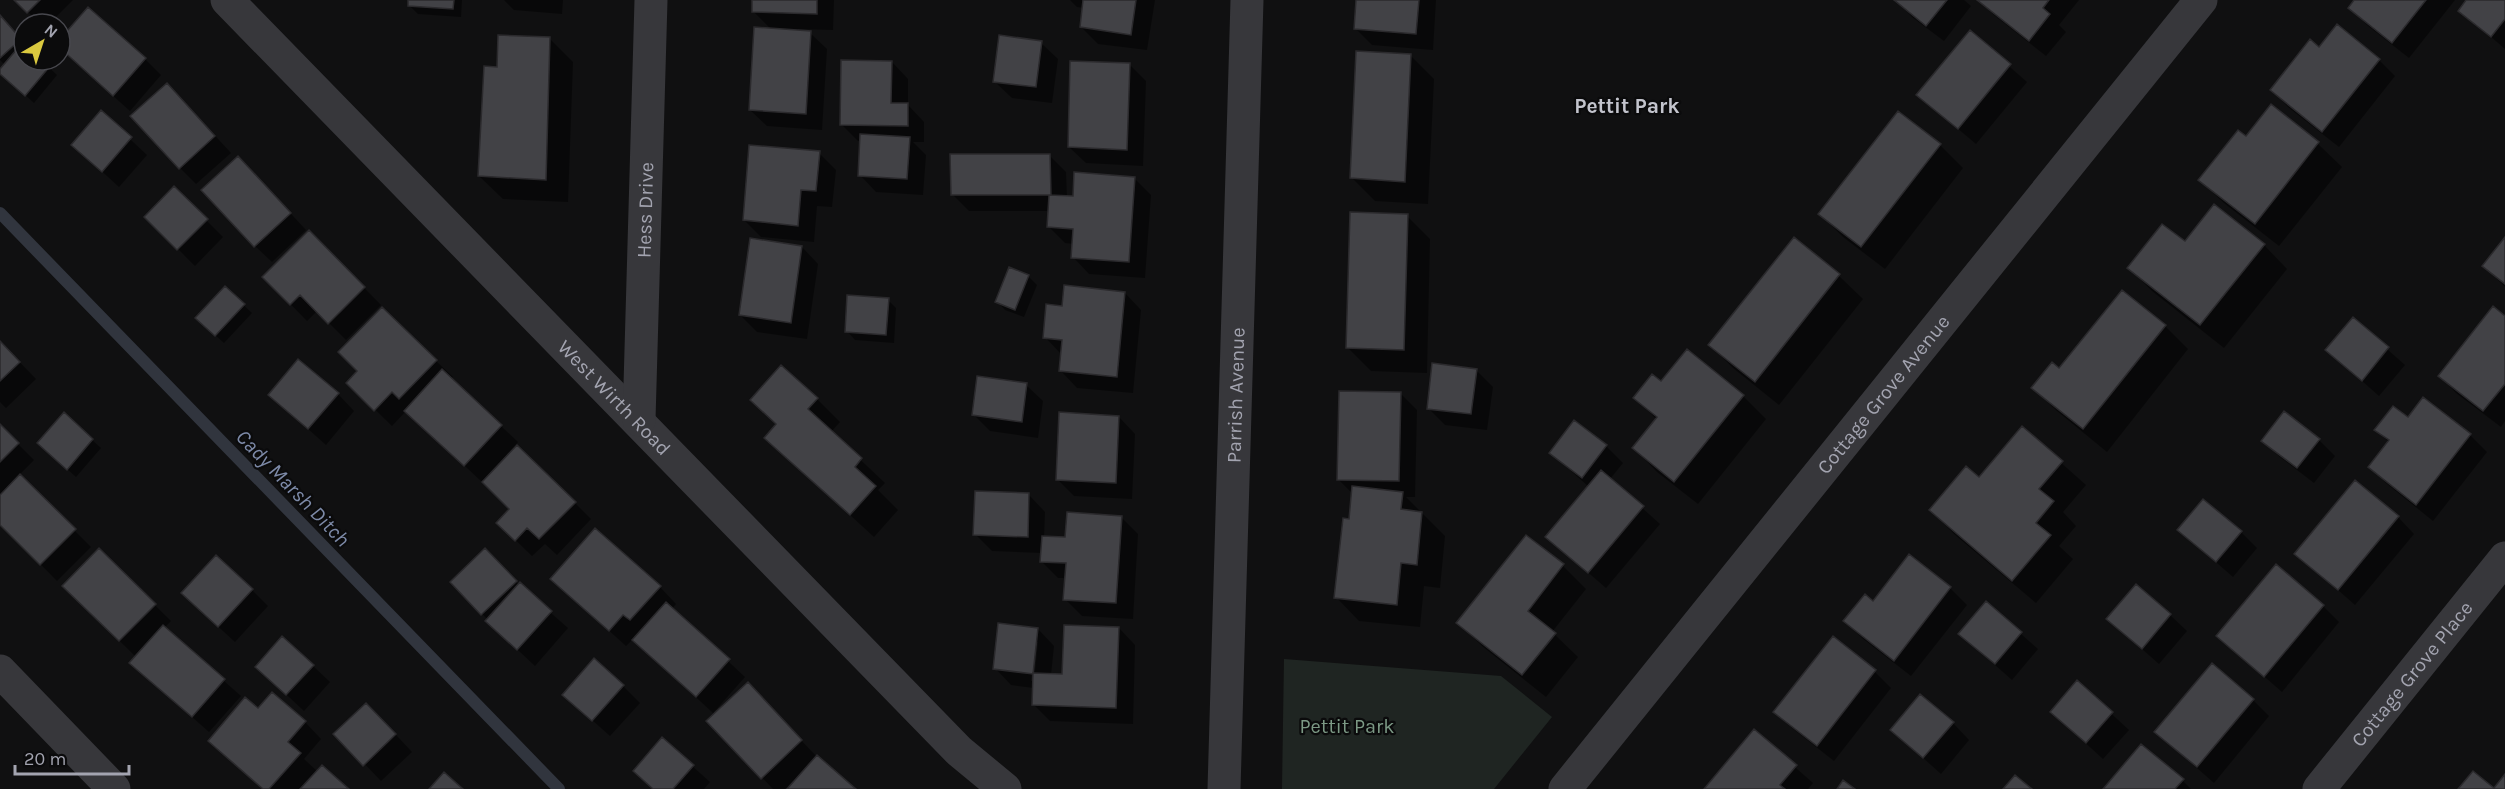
<svg xmlns="http://www.w3.org/2000/svg" width="2505" height="789" font-family="Karla,sans-serif">
<style>
.green{fill:#1f2522}
.shadow{fill:#0007;fill-rule:evenodd}
.lines{fill:none;stroke-linecap:round;stroke-linejoin:round}
.stream{stroke:#31353e;stroke-width:12}
.building{fill:#424246;stroke:#2b2a2d;stroke-width:1.5}
.minor{stroke:#37373b;stroke-width:33}
.labels{text-anchor:middle;stroke-width:4.5;stroke-linejoin:round;paint-order:stroke}
.street-label{font-size:20px;fill:#a3a4b0;stroke:#0b0b0c}
.park-label{font-size:20px;fill:#7c9985;stroke:#0b0b0c}
.neighbourhood-label{font-size:21px;font-weight:bold;fill:#c3c4cd;stroke:#0b0b0c}
.water-label{font-size:21px;font-style:italic;fill:#7d8aa8;stroke:#0b0b0c}
</style>
<rect width="100%" height="100%" fill="#101011"/>
<path class="green" d="M1284,659L1501,676L1552,717L1494,789H1282Z"/>
<path class="shadow" d="M16,0H73L49,24H40Z
M410,0H462L461,17L418,14L409,5Z
M504,0H563L562,14L514,10Z
M753,0H834L833,30L798,29V32L810,33L827,49L822,130L767,126L750,110L772,30L753,11Z
M1070,0H1155L1147,50L1098,44L1081,27L1084,8L1077,7Z
M1357,0H1436L1433,50L1372,45L1355,28Z
M1896,0H1964L1971,6L1944,41L1912,17Z
M1979,0H2079L2059,25L2066,32L2046,56L1994,15Z
M2356,0H2455L2409,58L2367,25L2350,8Z
M2468,0H2505V49L2460,10Z
M0,17L24,43V60H41L57,75L34,103L0,72L5,65L0,60Z
M1970,32L2027,82L1976,144L1918,95Z
M550,39L573,62L568,202L503,199L479,176L498,69Z
M60,41L145,59L161,75L130,111L74,61L60,47Z
M1041,43L1058,59L1052,103L1012,98L995,82Z
M2320,49L2379,60L2395,76L2339,147L2288,107L2272,90Z
M1410,55L1434,79L1428,204L1375,201L1352,178Z
M892,62L908,79V105L924,122V142H913L926,155L923,195L876,192L860,175L862,141H858L842,125Z
M1129,64L1146,81L1143,166L1086,163L1069,147Z
M184,102L231,153L196,184L180,168Z
M2272,107L2318,144L2342,167L2279,246L2224,203L2200,180L2246,139Z
M101,112L147,155L119,187L73,145Z
M1940,145L1963,168L1885,269L1843,237L1820,214Z
M819,153L836,170L832,207L817,206L814,242L761,237L744,220Z
M1049,155L1066,172L1067,198H1074L1134,178L1151,195L1145,278L1089,274L1073,257L1074,244L1065,243L1048,226L1049,211H969L952,194Z
M255,175L306,230L272,262L255,246Z
M174,188L223,237L195,266L146,217Z
M1407,216L1430,239L1427,373L1371,371L1347,347Z
M309,232L381,305L346,340L317,311L307,321L264,277Z
M1794,239L1839,276L1863,299L1779,405L1733,368L1710,345Z
M2505,239V287L2484,266Z
M2185,243L2264,245L2287,269L2224,348L2152,291L2129,268Z
M802,247L818,264L807,339L757,332L740,315Z
M1028,276L1037,285L1024,317L1005,310L997,301Z
M225,288L252,313L224,343L205,326Z
M1125,293L1141,310L1133,393L1077,388L1061,371V354L1045,337L1063,307Z
M888,300L896,308L894,343L855,340L847,331Z
M2505,317V421L2501,427L2456,393L2440,376Z
M2353,319L2405,365L2379,396L2327,350Z
M2165,326L2188,349L2107,452L2057,411L2033,388L2060,370Z
M0,342L36,379L6,408L0,402Z
M436,361L453,377L451,379L518,442L503,459L575,503L591,519L557,555L545,544L532,556L498,523L511,509L483,480L482,482L406,411L392,426L348,383Z
M1476,370L1493,387L1487,430L1445,425L1428,408Z
M1661,383L1743,396L1766,419L1698,504L1657,472L1634,448L1657,420L1635,397Z
M1026,385L1043,401L1038,438L990,431L973,414Z
M1400,393L1417,410L1415,497H1406L1445,536L1440,588L1424,586L1420,627L1359,621L1336,597L1353,494L1339,480Z
M338,394L354,411L326,445L270,395Z
M817,399L840,422L831,432L885,483L878,490L898,510L874,537L766,438Z
M2423,399L2470,435L2487,452L2433,521L2386,483L2370,467L2389,442L2376,430L2408,419Z
M64,415L101,448L76,477L47,451Z
M1119,417L1135,434L1132,499L1074,496L1057,479Z
M1575,422L1606,446L1623,463L1610,479L1660,524L1606,588L1547,537L1589,487L1551,453Z
M0,426L34,460L19,475L91,547L57,581L0,523Z
M2022,428L2086,485L2063,512L2076,526L2059,546L2073,559L2036,603L1954,534L1931,510L1979,479Z
M2319,440L2335,456L2314,483L2280,457L2263,441Z
M1029,495L1045,512L1044,538L1067,539L1122,518L1138,534L1133,619L1082,616L1065,599L1067,578H1058L1041,561L1042,553L992,551L975,534Z
M2398,517L2414,534L2355,605L2296,553Z
M2179,530L2241,532L2257,548L2233,577Z
M99,550L171,621L164,628L241,696L209,732L131,663L136,657L64,586Z
M485,550L519,585L568,628L535,666L487,621L488,620L452,582Z
M1909,556L1950,588L1967,605L1911,676L1862,638L1845,621L1873,603Z
M1563,566L1586,589L1552,632L1578,657L1546,697L1482,646L1458,622Z
M552,579L660,587L676,604L672,609L745,677L713,713L633,639L626,646Z
M252,590L268,606L235,642L199,609Z
M1986,603L2038,649L2012,680L1960,634Z
M2323,606L2339,622L2282,692L2218,636Z
M2170,615L2187,631L2159,664L2108,619Z
M1119,628L1135,645L1133,724L1050,721L1033,704L1034,688L1011,685L995,668L1038,629L1054,646L1051,675L1064,676ZM1035,642H1038L1034,681H1031Z
M313,666L330,682L304,711L274,683Z
M1875,672L1891,688L1834,761L1792,728L1775,712Z
M2077,682L2129,730L2103,759L2069,728Z
M623,686L640,703L610,736L564,695Z
M2253,700L2269,716L2214,783L2156,732Z
M764,701L817,757L854,789H789L794,783L793,781L785,789H773L708,721Z
M258,710L305,722L321,739L304,759L318,772L346,789H263L210,741Z
M383,721L412,752L381,781L336,734Z
M1953,723L1969,740L1941,774L1892,730Z
M1754,731L1813,783L1808,789H1706Z
M662,739L710,782L704,789H653Z
M2183,781L2191,789H2105Z"/>
<g class="lines">
<path class="stream" d="M0,213L559,789"/>
</g>
<path class="building" d="M14,0H40L27,13Z
M408,0H454L453,9L408,6Z
M752,0H817V14L752,12Z
M1083,0H1136L1131,35L1080,27Z
M1356,0H1419L1416,34L1354,29Z
M1894,0H1947L1926,26Z
M1977,0H2049L2043,8L2050,14L2029,41Z
M2354,0H2426L2392,43L2348,8Z
M2466,0H2505V19L2491,37L2458,11Z
M88,7L146,58L113,96L60,48V39Z
M0,15L21,39L0,58Z
M2337,24L2380,59L2322,132L2270,90L2310,39L2319,47Z
M754,27L811,31L806,114L749,110Z
M1970,30L2011,64L1958,129L1916,95Z
M498,35L550,37L546,180L478,176L484,66L497,67Z
M999,35L1042,41L1036,87L993,82Z
M23,42L24,60H43L50,66L25,96L0,74V69Z
M1356,51L1411,54L1405,182L1350,178Z
M841,60L892,61L891,103H908V126L840,125Z
M1070,61L1130,63L1127,150L1068,147Z
M167,83L215,136L179,169L130,116Z
M2271,104L2319,142L2255,224L2198,180L2238,130L2246,136Z
M101,110L132,137L102,172L71,145Z
M1898,111L1941,144L1861,247L1818,214Z
M860,134L910,137L907,179L858,176Z
M749,145L820,151L816,191L801,190L798,226L743,220Z
M950,154H1050L1051,195H951Z
M238,156L291,213L254,247L201,190Z
M1074,172L1135,177L1129,262L1071,258L1073,229L1047,227L1049,195L1073,196Z
M174,186L208,219L177,250L144,217Z
M2214,204L2265,244L2200,325L2127,268L2162,224L2185,241Z
M1350,212L1408,214L1404,350L1346,348Z
M309,230L365,287L328,324L300,295L290,305L262,277Z
M1794,237L1840,274L1755,382L1708,345Z
M2505,237V284L2482,266Z
M750,238L802,246L791,323L739,315Z
M1009,267L1029,275L1015,310L995,302Z
M1064,285L1125,292L1117,377L1059,371L1062,340L1043,338L1046,304L1062,306Z
M225,286L245,304L215,336L195,318Z
M2122,290L2166,325L2083,429L2031,388L2052,362L2059,368Z
M847,295L889,298L886,335L845,332Z
M2493,306L2505,316V384L2483,411L2438,376Z
M382,307L437,360L399,399L392,392L374,411L346,383L357,371L338,352Z
M2353,317L2389,347L2362,381L2325,350Z
M0,341L20,362L0,381Z
M1687,349L1744,395L1674,482L1632,448L1657,417L1633,398L1652,374L1661,381Z
M298,359L339,393L308,429L268,395Z
M1432,363L1477,369L1471,414L1427,409Z
M781,365L818,398L808,409L862,458L855,467L876,486L850,515L764,438L776,424L750,400Z
M442,369L502,425L464,466L404,411Z
M977,376L1027,383L1022,422L972,415Z
M1339,391L1401,392L1399,481L1337,480Z
M2423,397L2471,434L2416,505L2368,467L2389,440L2374,430L2393,406L2408,417Z
M2284,411L2320,439L2297,468L2261,441Z
M64,412L93,439L67,470L37,443Z
M1059,412L1119,416L1116,483L1056,480Z
M1574,420L1607,445L1582,478L1549,453Z
M0,424L19,443L0,462Z
M2022,426L2063,461L2039,489L2054,501L2036,523L2051,535L2012,581L1929,510L1966,466L1979,477Z
M517,445L576,502L539,539L527,528L515,541L496,523L509,509L482,482Z
M1601,470L1644,506L1588,573L1545,537Z
M20,474L76,529L40,565L0,525V495Z
M2355,480L2399,516L2338,590L2294,554Z
M1352,486L1403,492L1401,509L1422,512L1417,565L1401,563L1397,605L1334,598L1343,518L1349,519Z
M975,491L1029,493L1028,537L973,535Z
M2203,499L2242,531L2216,562L2177,530Z
M1067,512L1122,516L1116,603L1063,600L1066,563L1040,562L1042,536L1065,537Z
M595,528L661,586L630,620L623,615L609,631L550,579Z
M1526,535L1564,564L1528,611L1556,633L1522,675L1456,623Z
M99,548L156,604L119,641L62,586Z
M485,548L517,581L481,615L450,582Z
M1909,554L1951,587L1894,661L1843,621L1865,594L1873,601Z
M216,555L253,589L218,627L181,593Z
M2276,564L2324,605L2264,677L2216,636Z
M520,582L552,611L517,650L485,621Z
M2136,584L2171,614L2142,649L2106,619Z
M1986,601L2022,632L1995,664L1958,634Z
M666,602L730,659L696,697L632,640Z
M998,623L1038,628L1033,674L993,669Z
M163,625L225,679L192,717L129,663Z
M1064,625L1119,627L1116,708L1032,705L1033,673L1062,674Z
M282,636L314,665L286,695L255,667Z
M1833,636L1876,670L1817,746L1773,712Z
M594,658L624,685L592,721L562,695Z
M2212,663L2254,699L2197,767L2154,732Z
M2077,680L2113,712L2086,743L2050,712Z
M748,682L802,740L761,779L706,721Z
M272,692L306,721L288,742L301,753L269,789H263L208,741L245,697L258,708Z
M1920,694L1954,722L1923,758L1890,730Z
M366,703L396,734L363,766L333,734Z
M1754,729L1797,765L1780,785L1785,789H1704Z
M662,737L694,765L673,789H653L633,771Z
M2141,744L2184,779L2175,789H2103Z
M817,755L856,789H787Z
M322,765L349,789H300Z
M2473,771L2494,788L2505,774V789H2458Z
M444,772L463,789H429Z
M2015,775L2032,789H2003Z
M1843,780L1855,789H1837Z"/>
<g class="lines">
<g class="minor">
<path id="s1" d="M227,0L959,751L1005,789"/>
<path id="s2" d="M639,420L651,0"/>
<path d="M0,671L114,789"/>
<path id="s3" d="M1224,789L1247,0"/>
<path id="s4" d="M1565,789L2201,0"/>
<path id="s5" d="M2319,789L2505,558"/>
</g>
</g>
<g class="labels">
<g class="street-label">
<text dy="7" stroke="none"><textPath href="#s2" startOffset="210">Hess Drive</textPath></text>
<text dy="7" stroke="none"><textPath href="#s3" startOffset="394">Parrish Avenue</textPath></text>
<text dy="7" stroke="none"><textPath href="#s4" startOffset="507">Cottage Grove Avenue</textPath></text>
<text dy="7" stroke="none"><textPath href="#s1" startOffset="555">West Wirth Road</textPath></text>
<text dy="7" stroke="none"><textPath href="#s5" startOffset="148">Cottage Grove Place</textPath></text>
</g>
<g class="park-label">
<text x="1347" y="733">Pettit Park</text>
</g>
<g class="neighbourhood-label">
<text x="1627" y="113">Pettit Park</text>
</g>
<g class="water-label">
<text transform="translate(293 488) rotate(46)" y="7">Cady Marsh Ditch</text>
</g>
</g>
<g transform="translate(42 42) rotate(39)"><circle r="28" fill="#0b0b0c" stroke="#48484e" stroke-width="1.5"/>
<path d="M0-4.5L10 22L0 15L-10 22Z" fill="#dac93f"/>
<text y="-9" font-size="16" font-weight="bold" text-anchor="middle" fill="#a3a4b0">N</text>
</g>
<path d="M15 765v9h114v-9" fill="none" stroke="#a3a4b0" stroke-width="3"/>
<text x="24" y="765" font-size="18" fill="#a3a4b0" stroke="#0b0b0c" stroke-width="4.5" paint-order="stroke">20 m</text>
</svg>
